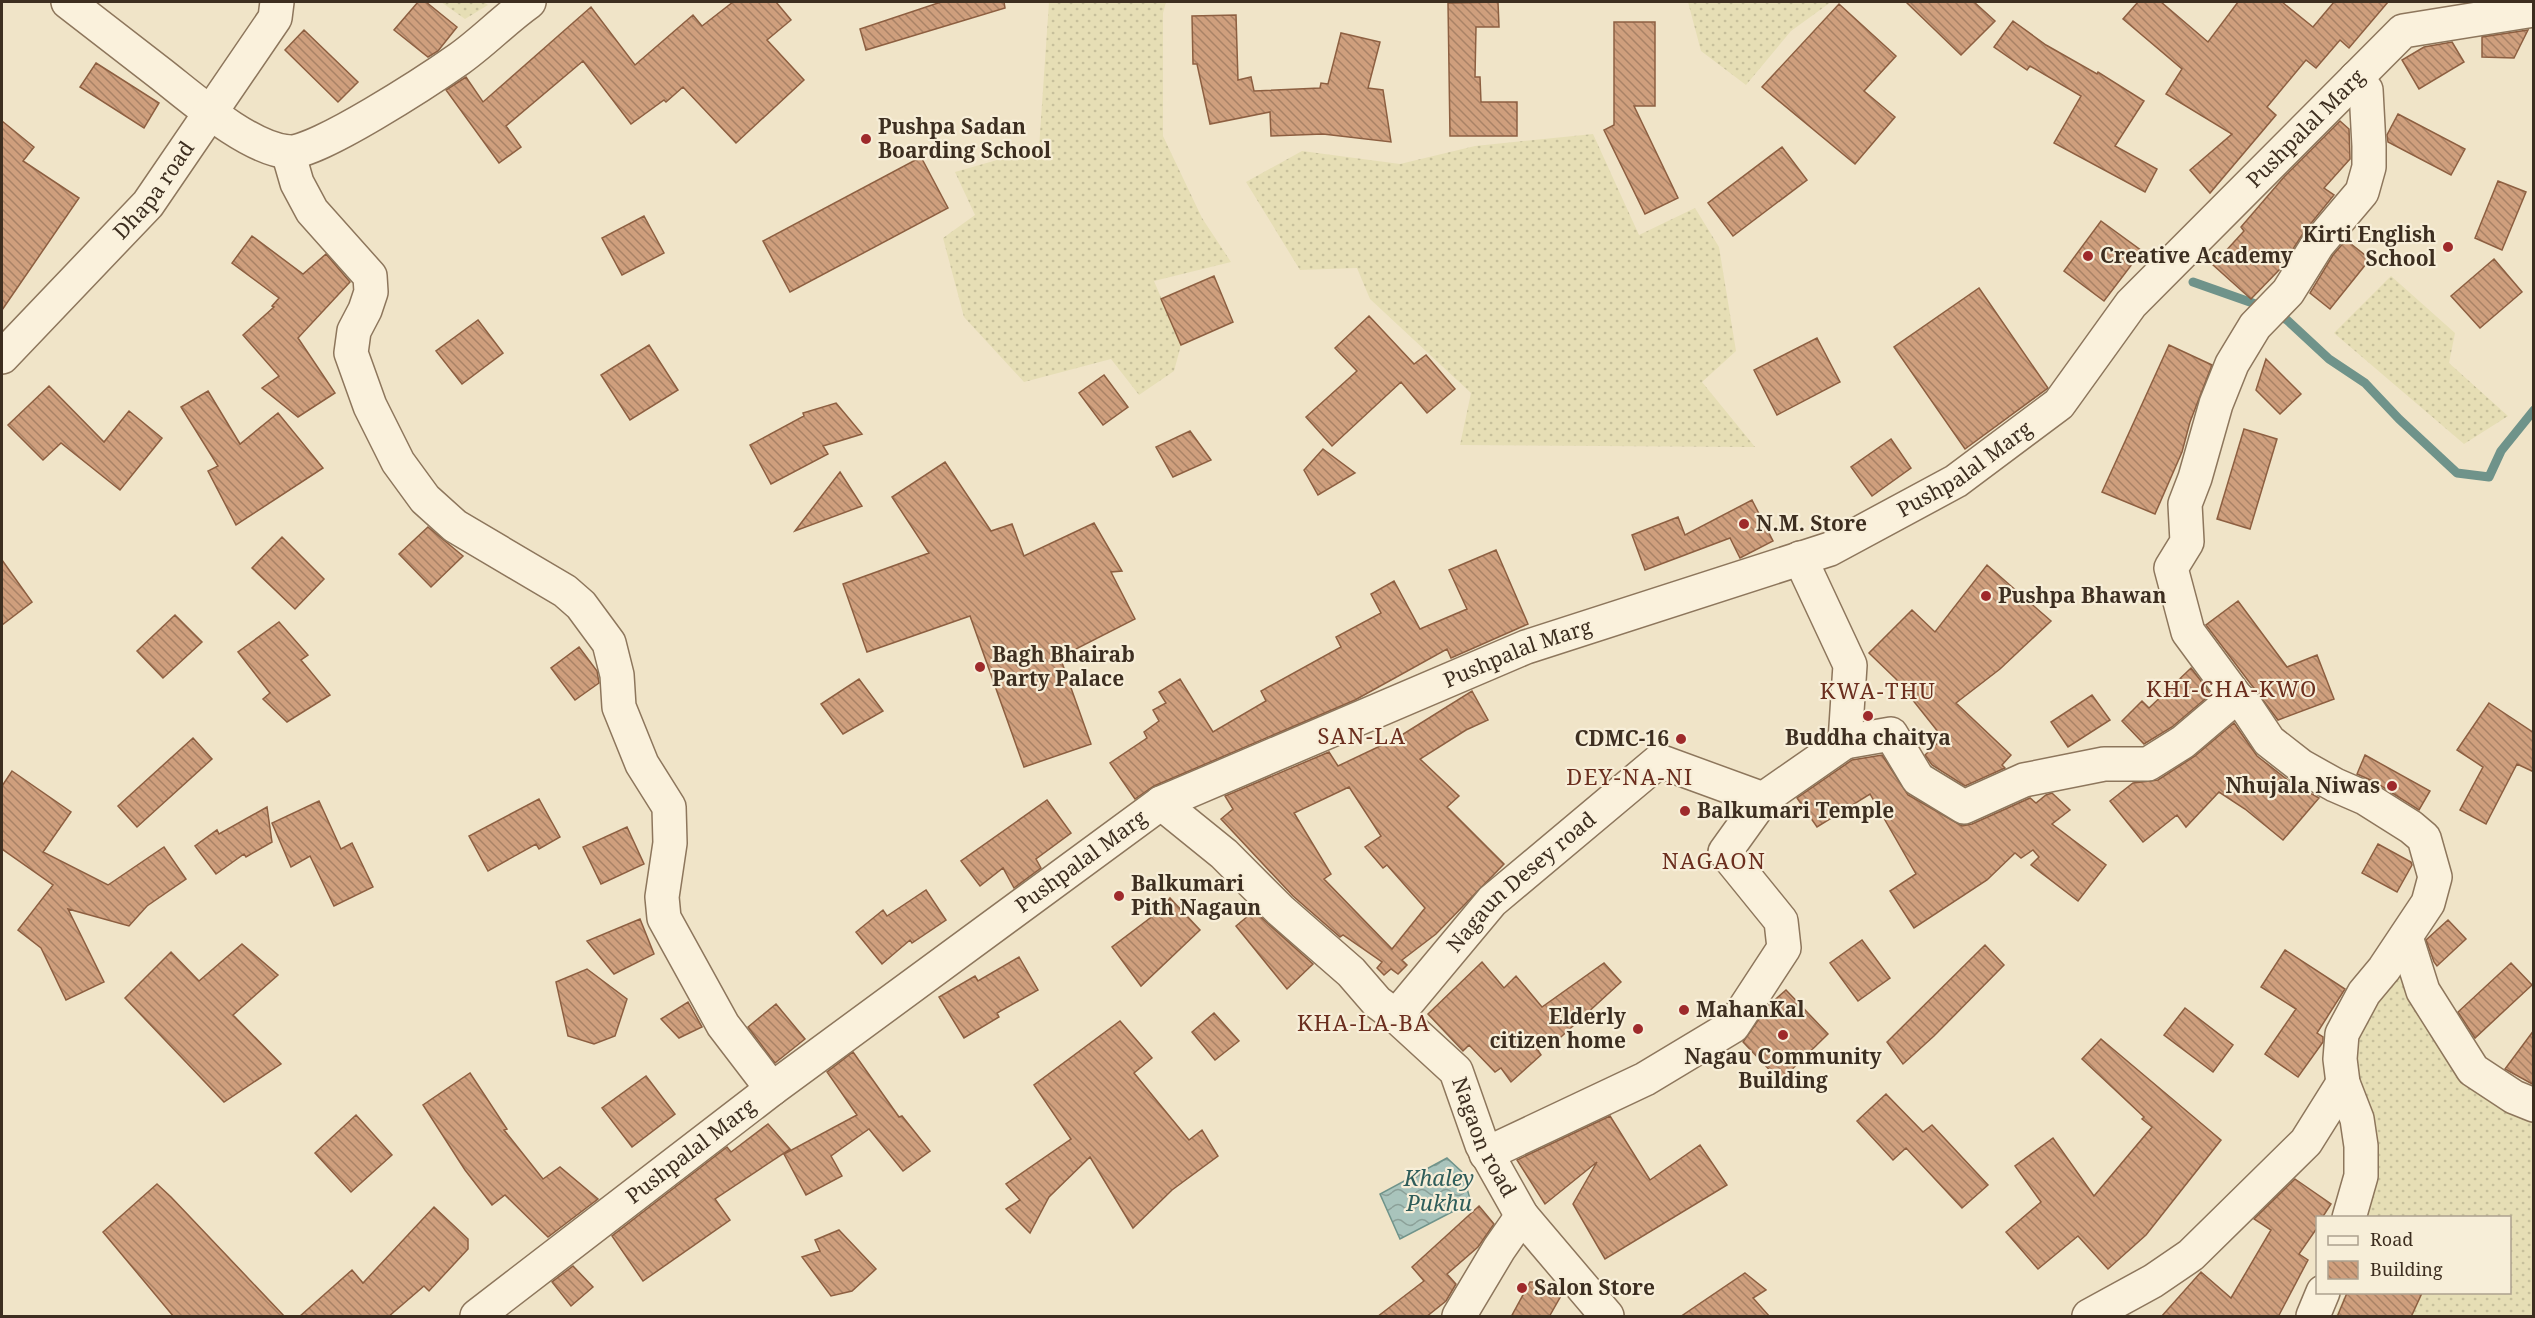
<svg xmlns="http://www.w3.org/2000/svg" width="2535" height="1318" font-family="'Noto Serif',serif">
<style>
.farmland{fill:url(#farmland-dots)}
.water{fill:url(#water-waves);stroke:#6f938a;stroke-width:1.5}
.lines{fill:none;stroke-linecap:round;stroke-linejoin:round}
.stream{stroke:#6f938a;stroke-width:9}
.building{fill:url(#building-back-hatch);stroke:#8d5f41;stroke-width:1.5;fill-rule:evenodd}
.minor-casing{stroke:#8d765c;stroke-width:36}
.minor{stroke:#faf1dc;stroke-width:33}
.poi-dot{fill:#9e2a2b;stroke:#f7eed8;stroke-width:2}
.labels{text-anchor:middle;stroke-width:4.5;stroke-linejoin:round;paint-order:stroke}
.poi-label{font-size:21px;font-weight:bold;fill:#3d2e20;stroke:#f7eed8;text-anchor:start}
.street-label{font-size:21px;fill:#3d2e20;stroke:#f7eed8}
.neighbourhood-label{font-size:22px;letter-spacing:1.5px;fill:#6b2e1e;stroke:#f7eed8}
.water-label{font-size:22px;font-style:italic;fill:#2f5d5a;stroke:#f7eed8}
</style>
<defs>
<pattern id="farmland-dots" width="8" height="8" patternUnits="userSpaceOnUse" patternTransform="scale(1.5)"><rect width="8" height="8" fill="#e6deb5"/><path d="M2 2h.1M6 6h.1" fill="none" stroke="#c6bf9b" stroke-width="1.8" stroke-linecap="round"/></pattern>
<pattern id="water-waves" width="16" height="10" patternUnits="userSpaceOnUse" patternTransform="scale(1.5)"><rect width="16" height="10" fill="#a9c4bc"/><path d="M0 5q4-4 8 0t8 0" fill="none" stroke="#8ba098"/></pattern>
<pattern id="building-back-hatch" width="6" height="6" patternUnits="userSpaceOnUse" patternTransform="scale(1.5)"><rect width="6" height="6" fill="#cf9f7d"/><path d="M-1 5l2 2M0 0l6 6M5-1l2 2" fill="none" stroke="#a98266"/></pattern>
</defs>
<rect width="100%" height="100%" fill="#f0e4c8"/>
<path class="farmland" d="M441,2H484L488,5L465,19Z
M1049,2H1166L1163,13V136L1202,218L1231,262L1154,281L1181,345L1174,371L1139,395L1111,359L1024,382L964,317L943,238L975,215L955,172L1039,148Z
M1688,2H1831L1791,31L1746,85L1701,51Z
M1593,134L1639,235L1695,208L1719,247L1736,351L1702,382L1755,447L1460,445L1471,393L1370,299L1357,268L1300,270L1246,182L1302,151L1400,164L1475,146Z
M2391,276L2455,333L2449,363L2508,416L2464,444L2334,333Z
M2402,960L2440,1049L2523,1116L2533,1118V1316H2335L2346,1293L2510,1292V1218L2366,1217L2376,1178L2355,1049L2371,1003Z"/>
<path class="water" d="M1447,1158L1462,1172L1471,1202L1400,1239L1380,1194Z"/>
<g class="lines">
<path class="stream" d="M2193,282L2264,307
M2276,314L2287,320L2329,359L2365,383L2399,419L2457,473L2489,477L2501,451L2534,410"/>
</g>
<path class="building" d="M418,2H426L457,27L438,51L428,57L394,30Z
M733,2H776L791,20L767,40L804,80L736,143L683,87L666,102L664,100L631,124L583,61L506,126L521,147L499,163L446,90L466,77L483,102L591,7L635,65L693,15L702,26Z
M941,2H1004L1005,8L866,50L860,29Z
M1498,2L1499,27H1476L1475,77H1480L1481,102H1517V136H1450L1448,3Z
M1906,2H1974L1995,21L1961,55Z
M2138,2H2161L2208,42L2238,2H2282L2313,27L2334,2H2388L2349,48L2340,40L2316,68L2306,60L2267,107L2276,115L2210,193L2190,170L2232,134L2166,94L2182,69L2123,19Z
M1839,4L1896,56L1864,91L1895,117L1855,164L1762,87Z
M1236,15L1238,80L1251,77L1254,91L1320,88L1321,83L1328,84L1341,33L1380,42L1368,88L1383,90L1391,142L1323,134L1271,136L1270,112L1210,124L1197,64H1193L1192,16Z
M2013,21L2046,45L2097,74L2098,72L2144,101L2115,146L2157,169L2145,192L2054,143L2081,96L2030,66L2027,70L1994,47Z
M1614,22H1655V106H1634L1678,198L1645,214L1604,130L1614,125Z
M304,30L358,82L338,102L285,50Z
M2528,30L2514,58L2482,57V37Z
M2452,42L2464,62L2419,89L2402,60L2424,47Z
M96,63L159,103L144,128L80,87Z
M2398,114L2465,149L2451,175L2388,142L2387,135Z
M2,121L34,147L23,161L79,198L2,310Z
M2340,121L2349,129L2350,159L2324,188L2334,195L2304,232L2280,269L2251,299L2213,265L2244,231L2241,227L2284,177Z
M1782,147L1807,180L1733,236L1708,203Z
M921,157L948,208L790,292L763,241Z
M2498,181L2526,192L2502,250L2475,238Z
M644,216L664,253L622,275L602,238Z
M2101,221L2142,251L2104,301L2064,271Z
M252,236L303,274L326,254L350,282L298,338L335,393L298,417L262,388L279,376L243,335L274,307L272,306L279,298L232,263Z
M2346,240L2370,259L2330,309L2310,293L2333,255Z
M2494,259L2522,292L2480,328L2451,296Z
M1214,276L1233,322L1181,345L1161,299Z
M1979,288L2048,388L1965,449L1894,347Z
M1369,316L1414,364L1426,355L1455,389L1427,413L1401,382L1332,446L1306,417L1357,371L1335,348Z
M478,320L503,353L462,384L436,351Z
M1817,338L1840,382L1777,415L1754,370Z
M649,345L678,390L630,420L601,375Z
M2169,345L2212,365L2190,422L2182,452L2155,514L2102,492Z
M2266,359L2301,394L2280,414L2256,390Z
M1104,375L1128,407L1103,425L1079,393Z
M49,386L104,442L129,411L162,438L120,490L61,443L43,460L8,425Z
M208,391L240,444L278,413L323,468L236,525L208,471L218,466L181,407Z
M836,403L862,434L823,446L828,454L771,484L750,445L804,416L803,413Z
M2244,429L2277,439L2250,529L2217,519Z
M1190,431L1211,460L1173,477L1156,447Z
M1891,439L1911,468L1872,496L1851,467Z
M1323,449L1355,473L1318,495L1304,470Z
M945,462L991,531L1012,524L1024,556L1094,523L1122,571L1111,572L1135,619L1060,657L1091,744L1024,767L970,616L867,652L843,584L929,553L892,497Z
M840,472L862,506L795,531Z
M1752,500L1773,541L1740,558L1730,538L1645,570L1632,535L1678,517L1685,535Z
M428,527L463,556L431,587L399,554Z
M282,537L324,579L295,609L252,568Z
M1496,550L1528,624L1451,658L1447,649L1355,700L1154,786L1135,799L1110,763L1147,738L1144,732L1159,721L1153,710L1166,703L1159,692L1180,679L1213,732L1266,701L1261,691L1341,647L1336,637L1381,613L1371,594L1394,581L1420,629L1467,609L1449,570Z
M2,560L32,602L2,625Z
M1987,565L2051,621L2000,669L1956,703L2011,755L2002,765L2005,768L1965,786L1932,765L1925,755L1943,738L1896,679L1869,653L1912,610L1935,632Z
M2238,601L2287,667L2317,655L2334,699L2278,720L2206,625Z
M175,615L202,642L163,678L137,651Z
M279,622L308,655L301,660L330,695L287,722L263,699L270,693L238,652Z
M579,647L597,671L599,683L575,700L551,668Z
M2191,668L2211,694L2172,727L2144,744L2122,721L2142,701L2149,708Z
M859,679L883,711L843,734L821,704Z
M1472,691L1488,720L1466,730L1420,759L1459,796L1447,807L1504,864L1436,934L1402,960L1407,965L1398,974L1391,969L1384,975L1377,968L1382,962L1343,935L1340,937L1293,896L1221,819L1233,809L1225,796L1329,752L1338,766L1397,738ZM1349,787L1381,836L1365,847L1383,868L1387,865L1425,908L1392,949L1324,879L1331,874L1294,813Z
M2092,695L2110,720L2068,747L2051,722Z
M2489,703L2534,733V772L2517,764L2486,824L2460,810L2483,767L2457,750Z
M2234,723L2257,756L2289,781L2319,798L2283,840L2245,809L2219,792L2186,827L2177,815L2143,842L2110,801L2133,783L2158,780L2195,756Z
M193,738L212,759L137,827L118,806Z
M1882,755L1908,795L1962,826L1972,824L2030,798L2036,803L2046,795L2052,793L2070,810L2052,824L2106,865L2078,901L2031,865L2039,857L2033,850L2021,858L2015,853L1987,880L1914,928L1890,891L1916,874L1870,794L1817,827L1797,798L1852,760Z
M2365,755L2430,791L2419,810L2375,782L2357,774Z
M12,771L71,812L43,852L108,885L164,847L186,879L147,906L129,926L68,909L104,982L66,1000L41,948L18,930L53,885L2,849V786Z
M539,799L560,837L539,849L536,844L488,871L469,836Z
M1047,800L1071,833L1036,859L1041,868L1014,888L1003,868L980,886L961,861Z
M319,801L341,849L352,843L373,887L334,906L310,856L291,867L272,823Z
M267,807L272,842L246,857L244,854L216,874L195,846L217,830L219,834Z
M627,827L644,864L601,884L583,847Z
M2378,844L2411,862L2412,865L2397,892L2362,873Z
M926,890L946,920L912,943L910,940L882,964L856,932L883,910L887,916Z
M1170,898L1200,930L1141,986L1112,947L1162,909Z
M1254,911L1313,964L1287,989L1236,926Z
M640,919L654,954L614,974L587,941Z
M2448,920L2466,939L2437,966L2434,962L2426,940Z
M1862,940L1890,978L1858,1001L1830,963Z
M242,944L278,975L233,1015L281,1064L224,1102L125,998L171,952L199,981Z
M1985,945L2004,965L1934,1036L1903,1064L1887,1042Z
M2285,950L2345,989L2317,1033L2323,1037V1042L2298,1077L2265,1054L2296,1009L2261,987Z
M1019,957L1038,990L997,1013L999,1017L964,1038L939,997L975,976L978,981Z
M1482,962L1504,988L1516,976L1542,1007L1604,963L1621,982L1561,1037L1537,1049L1541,1055L1511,1082L1501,1068L1495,1072L1469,1045L1463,1051L1428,1014Z
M2511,963L2532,985L2475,1038L2458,1012Z
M587,969L627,999L615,1036L594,1044L568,1036L556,982Z
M1786,990L1828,1034L1780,1081L1743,1042L1768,1006Z
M688,1002L702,1027L679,1038L661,1019Z
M776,1004L805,1039L775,1063L748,1027Z
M2185,1008L2233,1045L2213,1072L2164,1035Z
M1214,1013L1239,1041L1215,1060L1192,1032Z
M1120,1021L1152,1058L1134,1073L1189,1140L1202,1130L1218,1156L1172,1190L1133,1228L1090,1157L1049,1197L1030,1233L1006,1209L1020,1200L1006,1184L1071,1139L1034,1085Z
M2534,1030V1085L2505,1069Z
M2101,1039L2221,1140L2146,1235L2108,1269L2078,1236L2038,1269L2006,1232L2041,1202L2015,1166L2053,1138L2094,1196L2152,1127L2142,1119L2144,1117L2082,1059Z
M853,1052L899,1117L902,1116L930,1151L903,1171L869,1129L831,1156L842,1176L806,1195L784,1154L857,1115L827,1072Z
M470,1073L507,1129L504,1130L543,1179L560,1167L598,1199L548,1237L505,1195L492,1205L465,1170L423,1105Z
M646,1076L675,1114L632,1147L602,1108Z
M1886,1094L1923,1132L1932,1125L1988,1185L1962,1208L1906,1148L1893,1160L1857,1121Z
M356,1115L392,1155L351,1192L315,1153Z
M1610,1116L1650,1180L1700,1145L1727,1185L1605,1259L1573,1204L1597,1162L1545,1204L1517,1160Z
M768,1124L790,1149L715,1199L730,1220L643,1281L612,1236L727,1147L731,1152Z
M2295,1179L2331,1204L2322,1218H2318L2317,1228L2299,1254L2308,1260L2278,1317H2161L2201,1272L2231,1298L2271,1230L2254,1219Z
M157,1184L171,1197L285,1317H174L103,1232Z
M1479,1206L1494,1224L1478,1247L1447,1274L1456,1284L1446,1301L1426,1317H1377L1424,1281L1412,1267Z
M434,1207L468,1239V1249L429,1291L424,1286L388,1317H299L352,1270L363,1283Z
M839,1230L876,1269L852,1291L831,1296L802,1257L820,1251L815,1240Z
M573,1266L593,1287L571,1306L552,1282Z
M1745,1273L1766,1290L1753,1298L1770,1317H1680Z
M1530,1282H1540L1562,1294L1549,1317H1511Z
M2347,1293H2422L2411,1317H2337Z"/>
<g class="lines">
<defs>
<g id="minor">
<path d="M68,2C99,26 130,50 161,74C193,99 248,148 288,152C315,155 432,78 459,59C483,42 505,19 529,2"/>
<path d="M288,152L297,183L312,211L370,276L371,292L365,310L354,331L351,353L370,406L398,462L425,499L455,526L565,591L581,605L609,643L617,675L619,707L642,764L669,807L670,843L662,897L664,918L723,1025L772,1089"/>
<path id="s1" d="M2,357L148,204L275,18L277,2"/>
<path d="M1845,742L1891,734L1918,779L1964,807L2024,780L2104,764H2148L2183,742L2236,697"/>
<path id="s2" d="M1161,803L1224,854L1280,910L1351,972L1377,1002L1396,1016L1456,1071L1482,1145L1522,1216L1607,1316"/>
<path d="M2406,937L2423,991L2473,1070L2514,1097L2534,1105"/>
<path id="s3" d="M1396,1016L1492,901L1659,761L1763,799L1845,742L1850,665L1800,558"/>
<path d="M1486,1154L1645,1079L1733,1026L1784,948L1781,921L1725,852L1763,799"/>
<path d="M2349,1218L2361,1176V1146L2357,1119L2343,1083L2340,1059L2342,1034L2364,993L2384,969L2428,903L2435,877L2424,838L2411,827L2365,798L2335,785L2301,766L2269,741L2245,705L2236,697L2188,632L2171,568L2187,542L2185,504L2195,478L2216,404L2232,364L2255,326L2288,292L2318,244L2362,192L2369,167V146L2366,90L2356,78"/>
<path id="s4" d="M477,1316L772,1089L1161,803L1526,647L1830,549L1956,481L2059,404L2131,304L2403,31L2534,10"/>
<path d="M1459,1316L1499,1249L1522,1216"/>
<path d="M2089,1316L2153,1281L2191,1255L2306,1142L2343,1083"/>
<path d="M2313,1316L2323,1292"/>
</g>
</defs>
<use href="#minor" class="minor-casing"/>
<use href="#minor" class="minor"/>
</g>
<g class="poi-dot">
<circle cx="866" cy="139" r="6"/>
<circle cx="2448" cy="247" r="6"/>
<circle cx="2088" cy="256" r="6"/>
<circle cx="1744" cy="524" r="6"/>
<circle cx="1986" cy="596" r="6"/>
<circle cx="980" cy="667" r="6"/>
<circle cx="1868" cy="716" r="6"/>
<circle cx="1681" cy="739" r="6"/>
<circle cx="2392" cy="786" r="6"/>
<circle cx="1685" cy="811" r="6"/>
<circle cx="1119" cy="896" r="6"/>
<circle cx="1684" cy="1010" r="6"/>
<circle cx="1638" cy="1029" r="6"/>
<circle cx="1783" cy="1035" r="6"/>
<circle cx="1522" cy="1288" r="6"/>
</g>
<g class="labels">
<g class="poi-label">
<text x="878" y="134">Pushpa Sadan<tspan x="878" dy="24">Boarding School</tspan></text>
<text x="2436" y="242" text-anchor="end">Kirti English<tspan x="2436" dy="24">School</tspan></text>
<text x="2100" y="263">Creative Academy</text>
<text x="1756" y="531">N.M. Store</text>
<text x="1998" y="603">Pushpa Bhawan</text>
<text x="992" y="662">Bagh Bhairab<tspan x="992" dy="24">Party Palace</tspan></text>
<text x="1868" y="745" text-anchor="middle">Buddha chaitya</text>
<text x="1669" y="746" text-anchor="end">CDMC-16</text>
<text x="2380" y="793" text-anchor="end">Nhujala Niwas</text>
<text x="1697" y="818">Balkumari Temple</text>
<text x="1131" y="891">Balkumari<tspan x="1131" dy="24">Pith Nagaun</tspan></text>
<text x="1696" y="1017">MahanKal</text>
<text x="1626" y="1024" text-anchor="end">Elderly<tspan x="1626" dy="24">citizen home</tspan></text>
<text x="1783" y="1064" text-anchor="middle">Nagau Community<tspan x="1783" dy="24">Building</tspan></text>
<text x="1534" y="1295">Salon Store</text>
</g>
<g class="street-label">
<text dy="7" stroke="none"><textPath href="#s4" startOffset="2214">Pushpalal Marg</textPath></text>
<text dy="7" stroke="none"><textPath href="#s1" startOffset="226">Dhapa road</textPath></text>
<text dy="7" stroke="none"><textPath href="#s4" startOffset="1728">Pushpalal Marg</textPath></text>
<text dy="7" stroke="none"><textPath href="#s4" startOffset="1242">Pushpalal Marg</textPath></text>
<text dy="7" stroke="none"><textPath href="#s4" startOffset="756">Pushpalal Marg</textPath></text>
<text dy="7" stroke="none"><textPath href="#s3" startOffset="184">Nagaun Desey road</textPath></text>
<text dy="7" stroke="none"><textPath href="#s2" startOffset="471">Nagaon road</textPath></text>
<text dy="7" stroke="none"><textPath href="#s4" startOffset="270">Pushpalal Marg</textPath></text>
</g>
<g class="neighbourhood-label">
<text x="2232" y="697">KHI-CHA-KWO</text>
<text x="1878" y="699">KWA-THU</text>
<text x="1362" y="744">SAN-LA</text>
<text x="1630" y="785">DEY-NA-NI</text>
<text x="1714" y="869">NAGAON</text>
<text x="1364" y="1031">KHA-LA-BA</text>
</g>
<g class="water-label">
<text x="1439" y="1186">Khaley<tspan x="1439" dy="25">Pukhu</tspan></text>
</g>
</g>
<rect width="2535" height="1318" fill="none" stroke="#3d2e20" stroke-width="6"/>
<rect x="2316" y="1216" width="195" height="78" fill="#f7eed8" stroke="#ada18e" stroke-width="1.5"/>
<rect x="2328" y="1236" width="30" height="9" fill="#faf1dc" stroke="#ada18e" stroke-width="1.5"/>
<text x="2370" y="1246" font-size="18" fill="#3d2e20">Road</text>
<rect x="2328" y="1261" width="30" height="18" fill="url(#building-back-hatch)" stroke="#ada18e" stroke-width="1.5"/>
<text x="2370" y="1276" font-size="18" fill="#3d2e20">Building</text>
</svg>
